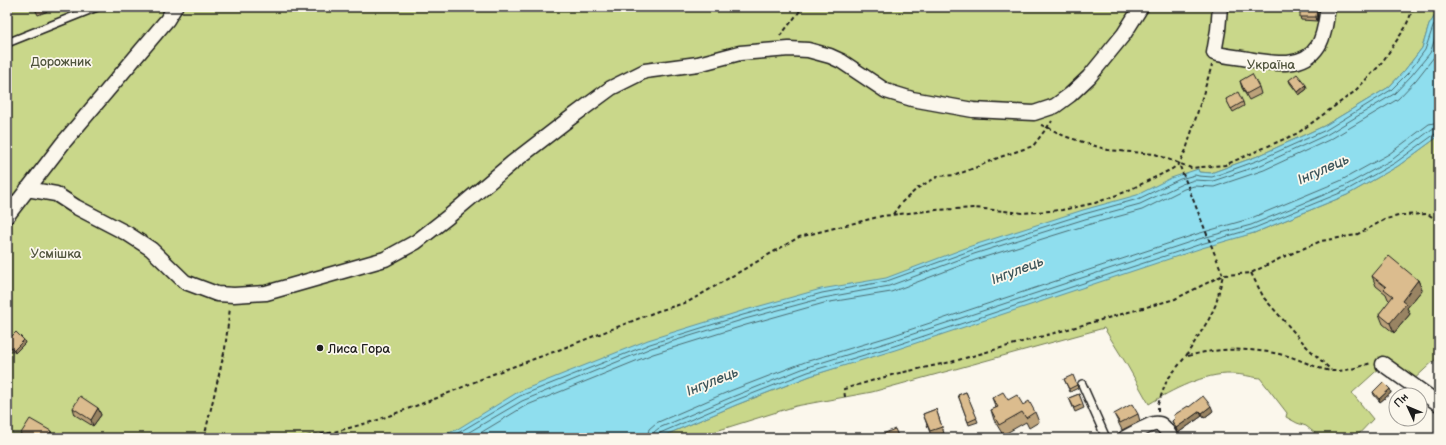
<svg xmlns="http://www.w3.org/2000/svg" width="1446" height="445" font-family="'Balsamiq Sans',sans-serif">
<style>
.green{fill:#c9d78a;stroke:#727a53}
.water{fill:#8fdeee;stroke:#61909a}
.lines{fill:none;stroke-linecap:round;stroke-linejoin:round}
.shore{stroke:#4a6a70;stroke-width:1}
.lane-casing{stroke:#1c1c1c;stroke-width:10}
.street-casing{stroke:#1c1c1c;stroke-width:17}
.path{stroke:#1c1c1c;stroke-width:2;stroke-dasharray:4 3;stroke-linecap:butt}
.lane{stroke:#fbf7ec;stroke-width:7}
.street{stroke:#fbf7ec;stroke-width:14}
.wall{fill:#bca27a;stroke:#1c1c1c}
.shaded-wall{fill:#998463;stroke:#1c1c1c}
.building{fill:#dbbc8e;stroke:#1c1c1c}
.poi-dot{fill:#1c1c1c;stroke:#fbf7ec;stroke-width:1.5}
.labels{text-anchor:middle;stroke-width:3.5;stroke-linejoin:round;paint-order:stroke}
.park-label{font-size:13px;fill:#50543d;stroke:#fbf7ec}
.poi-label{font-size:13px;fill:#1c1c1c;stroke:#fbf7ec;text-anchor:start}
.water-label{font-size:14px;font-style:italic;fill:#3e565b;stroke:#fbf7ec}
</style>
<rect width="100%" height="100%" fill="#fbf7ec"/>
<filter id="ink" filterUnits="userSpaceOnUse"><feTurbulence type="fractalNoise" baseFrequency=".025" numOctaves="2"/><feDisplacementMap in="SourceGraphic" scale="8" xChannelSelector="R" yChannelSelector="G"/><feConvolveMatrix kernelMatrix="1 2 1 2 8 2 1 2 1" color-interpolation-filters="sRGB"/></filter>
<g filter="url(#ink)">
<path class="green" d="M7,7H1439V9L1429,25L1422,48L1405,70L1389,87L1324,126L1258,156L1211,173L1199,172L1184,185L513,438H7Z
M1439,136V356L1410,383L1383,365L1352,393L1373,419L1355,438H1321L1306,426L1297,423L1286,417L1287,413L1260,378C1251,377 1242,374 1232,374C1204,373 1172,390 1149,404L1127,365L1104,328L872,392L796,406L716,431L699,438H658L736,405L810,376L942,334L1060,283L1254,233L1347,195L1398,166Z"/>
<path class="water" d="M1439,9V136L1398,166L1347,195L1254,233L1202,248L895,350L810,376L736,405L658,438H435L456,430L518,392L648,340L742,311L821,289L886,278L971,246L1083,210L1137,195L1171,178L1198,169L1199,172L1211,173L1258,156L1324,126L1389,87L1405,70L1422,48L1429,25Z"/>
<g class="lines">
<path class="shore" d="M446,438L458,433L520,396L650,344L743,315L822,293L887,281L972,250L1084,214L1138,199L1180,179L1195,175L1199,176L1212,177L1259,160L1326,130L1391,90L1408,73L1425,50L1433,27L1439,17
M459,438L522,401L651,348L745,319L823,298L889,286L974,254L1085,219L1140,204L1182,184L1194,180L1213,181L1261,165L1328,134L1394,94L1411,76L1430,53L1439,27
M472,438L525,406L653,354L746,325L824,303L891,292L975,260L1087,225L1142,210L1184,189L1194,186L1214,187L1264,170L1331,139L1398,99L1416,80L1434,57L1439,45
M647,438L649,429L656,423L730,391L805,362L891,336L1197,234L1249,219L1340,181L1389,154L1429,124L1439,122
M653,438L654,432L659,428L732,397L807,367L892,341L1199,239L1251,225L1343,187L1393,159L1432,129L1439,128
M658,438L660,433L734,401L808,372L894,346L1201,244L1252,229L1345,191L1395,163L1435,134L1439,133"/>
<defs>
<path id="lane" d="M7,43L97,7
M1082,384L1106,438"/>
<path id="street" d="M1220,7L1218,30L1214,53C1225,56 1237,57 1248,59C1271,63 1303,70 1318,46C1325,35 1326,19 1328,7
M27,189L56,194L76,207L128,234L151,249L185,282L217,294L234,295L266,293L385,259L416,242L448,217L512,163L569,119L611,88L645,71L698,64L740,53L789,49L808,50L830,56L841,61L886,91L912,99L973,110L1034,113L1055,106L1070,95L1089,77L1124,34L1141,7
M7,216L63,143L167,20L175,7
M1383,364L1439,404
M1125,438C1130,435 1136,432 1142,429C1159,420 1162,422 1171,438"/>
</defs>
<use href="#lane" class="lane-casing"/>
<use href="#street" class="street-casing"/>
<path class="path" d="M780,36L803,7
M1041,125L1047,127L1064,136L1108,150L1155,154L1191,168L1225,165L1298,133L1354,92L1381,64L1405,28L1414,7
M893,214L901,203L918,188L939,176L956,175L977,167L1000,157L1033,146L1052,121
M1251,273L1264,298L1307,347L1331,370
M1188,356C1220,347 1255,348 1288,356C1299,359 1324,372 1335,371C1347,371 1359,367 1371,363
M845,397L844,389L895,374L951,362L1175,299L1223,275L1251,273L1281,258L1321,241L1356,235L1386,219L1402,215L1428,214L1439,222
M1158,411V404L1167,380L1186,356L1209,319L1216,304L1223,275L1179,164
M204,438L225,349L230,308
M293,438L330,433L375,421L437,398L493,374L556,351L658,311L688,302L799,237L882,216L936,210L975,208L1022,213L1062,210L1095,203L1125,192L1172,169L1179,164L1186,150L1212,65"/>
<use href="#lane" class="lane"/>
<use href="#street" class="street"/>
</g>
<path class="wall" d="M34,7H47L48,11L38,15Z
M1235,7H1252V9H1235Z
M1317,8L1318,11L1317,21L1301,20L1300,17Z
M1289,80L1307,89L1299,95L1290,83Z
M1240,81L1259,87L1261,94L1249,100L1242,88Z
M1226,99L1243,102L1244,106L1233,112Z
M1372,276L1418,280L1422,290L1407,308L1410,314L1394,333L1383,324L1379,314L1390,301L1388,299L1386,294L1376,286Z
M7,341L25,343L15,353L7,346Z
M1064,379L1077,385L1078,388L1070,392Z
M1390,389L1391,393L1380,402L1374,395L1373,392Z
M966,392L978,422L969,425L958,395Z
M1079,394L1084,408L1075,412L1069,398Z
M992,398L1023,405L1035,412L1039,422L1029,428L1026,422L1003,435L994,420L991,410L996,408Z
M1189,407L1213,411L1204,418L1202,416L1178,433L1174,426L1172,421L1175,418L1174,415Z
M73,408H98L101,415L93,426L75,415Z
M936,409L944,433L932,438L923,414Z
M1114,414H1138L1140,421L1122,430Z"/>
<path class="shaded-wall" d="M1317,8L1318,11L1317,21L1316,17Z
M1306,85L1307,89L1299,95L1298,92Z
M1418,280L1422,290L1407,308L1410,314L1394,333L1390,323L1402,301Z
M24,340L25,343L15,353L14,350Z
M1390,389L1391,393L1380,402L1379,399Z
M1211,406L1213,411L1204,418L1202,413Z
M98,408L101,415L93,426L91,420Z
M1200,411L1202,416L1178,433L1176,428Z
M51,431L53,438H47Z"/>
<path class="building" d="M35,7H42L36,9Z
M1300,7L1317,8L1316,17H1300Z
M1252,74L1259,87L1246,94L1240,81Z
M1297,74L1306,85L1298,92L1289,80Z
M1238,92L1243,102L1231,109L1226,99Z
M1389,256L1418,280L1402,301L1406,304L1390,323L1379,314L1393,296L1384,289L1386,287L1372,276Z
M16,332L24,340L14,350L7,343V341Z
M1073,375L1077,385L1069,389L1064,379Z
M1383,382L1390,389L1379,399L1373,392Z
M966,392L977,418L968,422L958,395Z
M1003,392L1008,400L1017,395L1023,405L1029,401L1035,412L1026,418L1022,412L999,425L991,410L998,407L992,398Z
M1079,394L1083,404L1074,408L1069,398Z
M80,396L98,408L91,420L73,408Z
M1203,396L1211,406L1202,413L1200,411L1176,428L1172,421L1175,418L1174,415L1188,406L1189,407Z
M1132,404L1138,414L1120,423L1114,414Z
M936,409L942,427L930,431L923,414Z
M30,419L51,431L47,438H18Z
M895,429L899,438H873Z
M939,435L940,438H932Z"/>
</g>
<circle class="poi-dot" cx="320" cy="348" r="4"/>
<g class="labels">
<g class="park-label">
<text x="61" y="66">Дорожник</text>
<text x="1271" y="69">Україна</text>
<text x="56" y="258">Усмішка</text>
</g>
<g class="poi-label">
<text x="328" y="353">Лиса Гора</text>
</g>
<g class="water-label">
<text transform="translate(1323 169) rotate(-24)" y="5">Інгулець</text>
<text transform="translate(1017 270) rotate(-21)" y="5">Інгулець</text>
<text transform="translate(712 381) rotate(-22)" y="5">Інгулець</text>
</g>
</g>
<rect width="1446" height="445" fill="none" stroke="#fbf7ec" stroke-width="24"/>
<rect x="12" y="12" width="1422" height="421" fill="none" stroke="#1c1c1c" stroke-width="1.5" filter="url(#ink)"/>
<g transform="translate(1408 407) rotate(314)"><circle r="19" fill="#fbf7ec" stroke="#a29f99"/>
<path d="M0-3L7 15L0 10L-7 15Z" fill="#1c1c1c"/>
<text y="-6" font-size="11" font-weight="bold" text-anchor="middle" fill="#1c1c1c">Пн</text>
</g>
</svg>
